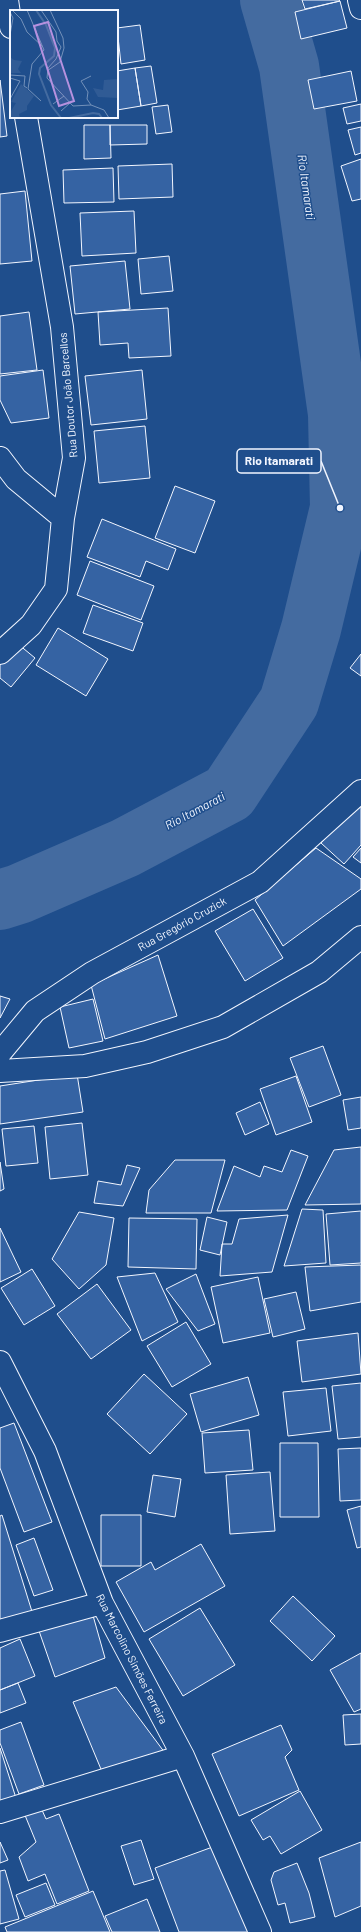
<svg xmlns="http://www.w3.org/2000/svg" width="361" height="1932" font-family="Barlow,sans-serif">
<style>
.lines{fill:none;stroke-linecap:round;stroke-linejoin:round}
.river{stroke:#446ba0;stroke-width:60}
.building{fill:#3563a3;stroke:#f2f6ff}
.minor-casing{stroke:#f2f6ff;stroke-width:24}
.minor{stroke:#1f4e8c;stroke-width:22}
.labels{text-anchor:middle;stroke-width:3;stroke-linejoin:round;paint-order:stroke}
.street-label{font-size:11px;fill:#f2f6ff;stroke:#1f4e8c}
.water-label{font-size:12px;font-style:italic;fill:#f2f6ff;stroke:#1f4e8c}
.inset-river{fill:none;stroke:#446ba0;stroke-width:2}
.inset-road{fill:none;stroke:#7391ba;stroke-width:1}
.view{fill:#b691df;fill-opacity:0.15;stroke:#b691df;stroke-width:2}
.inset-edge{fill:none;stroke:#f2f6ff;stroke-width:2}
.leader{fill:none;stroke:#f2f6ff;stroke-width:1.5}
.callout-dot{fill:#f2f6ff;stroke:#1f4e8c;stroke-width:1.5}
.callout{fill:#1f4e8c;stroke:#f2f6ff;stroke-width:1.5}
.callout-label{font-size:12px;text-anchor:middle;font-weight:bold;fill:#f2f6ff}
</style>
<rect width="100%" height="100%" fill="#1f4e8c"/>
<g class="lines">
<path class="river" d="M0,900L19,894L125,848L229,793L289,702L311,629L340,508L338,414L289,66L270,0"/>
</g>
<path class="building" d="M302,0H339L340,1L305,9Z
M340,1L347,28L301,39L295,12Z
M140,25L145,60L121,64L117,28Z
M151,66L157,103L141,106L135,68Z
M135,68L141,106L117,110V71Z
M351,71L357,101L314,109L308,80Z
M0,80L7,136L0,137Z
M361,104V121L347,124L343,108Z
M168,105L172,132L156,134L152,107Z
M84,125H110L111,158L84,159Z
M110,125H147V144L110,145Z
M361,127V153L355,155L348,130Z
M361,159V199L352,201L341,166Z
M172,164L173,197L119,199L118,166Z
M113,168L114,202L64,203L63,170Z
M25,191L32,261L0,264V194Z
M134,211L136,253L82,256L80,213Z
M169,256L173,291L141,294L138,259Z
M125,261L130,309L75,314L70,266Z
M168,308L171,356L129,358L128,343L100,345L98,312Z
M29,312L37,370L0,374V316Z
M43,370L49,418L11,423L0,400V376Z
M142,370L147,419L91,425L85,376Z
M145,426L150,478L99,483L94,431Z
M175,486L215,501L195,553L155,538Z
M102,519L176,549L168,570L146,561L140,577L87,557Z
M90,561L154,586L141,620L77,595Z
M93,605L143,623L133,651L83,633Z
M58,628L108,659L86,696L36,665Z
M18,644L35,658L11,687L0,678V665Z
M361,654V676L350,668Z
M361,800V845L344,864L321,843Z
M316,848L361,879V889L283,946L255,900Z
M361,848V863L353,857Z
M253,909L283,958L245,981L215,931Z
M158,955L177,1016L105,1039L91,985Z
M0,996L10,999L0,1018Z
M93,999L103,1041L69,1048L60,1007Z
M323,1046L341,1095L309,1107L290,1058Z
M77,1074L83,1112L0,1124V1086Z
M296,1076L312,1122L276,1135L260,1089Z
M361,1097V1128L348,1130L343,1100Z
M260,1102L269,1124L245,1135L236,1113Z
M82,1123L88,1175L50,1179L45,1127Z
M34,1126L38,1163L6,1166L2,1129Z
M361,1147V1204L305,1205L334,1150Z
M291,1150L308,1156L287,1210L217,1211L234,1166L260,1177L264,1166L282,1172Z
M175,1160H225L211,1213H146L149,1190Z
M0,1162L4,1189L0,1191Z
M127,1165L140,1168L123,1206L94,1203L98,1181L121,1185Z
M302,1209L323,1210L326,1263L284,1266Z
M361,1211V1263L330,1265L326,1214Z
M79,1212L114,1218L106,1265L79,1289L52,1259Z
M288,1215L272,1272L220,1276L222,1244H232L239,1219Z
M207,1217L227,1222L220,1255L200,1250Z
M129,1218L197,1219L196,1269L128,1267Z
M0,1228L21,1272L0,1282Z
M361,1265V1302L310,1311L305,1267Z
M32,1269L55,1306L24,1325L1,1288Z
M155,1273L178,1322L142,1341L117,1277Z
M196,1274L215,1324L198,1331L166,1289Z
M258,1277L270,1333L223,1343L211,1287Z
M97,1284L131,1330L91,1359L57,1314Z
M296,1292L305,1329L273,1337L264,1299Z
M186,1322L211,1364L172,1387L147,1346Z
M358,1333L361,1374L302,1382L297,1341Z
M144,1374L187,1414L150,1454L107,1414Z
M248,1377L259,1415L201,1432L190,1394Z
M361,1383V1437L338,1439L332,1386Z
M326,1388L331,1431L288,1436L283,1392Z
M14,1423L52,1522L24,1532L0,1468V1428Z
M249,1430L253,1470L205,1473L202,1433Z
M280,1443H318L319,1517H280Z
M361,1448V1500L340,1501L338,1449Z
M270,1472L275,1531L230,1534L226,1475Z
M153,1475L181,1479L175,1517L147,1512Z
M361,1506V1547L357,1548L347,1510Z
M2,1515L34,1618L0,1629V1516Z
M101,1515H141V1566H101Z
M34,1538L53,1590L34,1596L16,1545Z
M201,1544L225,1586L144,1632L116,1582L151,1562L155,1570Z
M293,1596L335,1636L312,1661L270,1621Z
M200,1608L235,1665L183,1696L149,1639Z
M92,1612L105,1658L55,1677L38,1628Z
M20,1639L35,1676L0,1690V1648Z
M361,1653V1709L354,1712L330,1670Z
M18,1683L26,1703L0,1713V1690Z
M116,1687L165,1753L103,1774L73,1702Z
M361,1714V1744L345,1745L343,1715Z
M21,1722L44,1785L19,1794L0,1743V1730Z
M281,1725L292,1750L285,1757L299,1790L239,1816L212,1754Z
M0,1748L16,1798L0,1803Z
M300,1791L322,1830L281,1854L270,1836L263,1840L251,1820Z
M38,1801L46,1819L59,1814L89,1891L57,1904L45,1874L28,1881L19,1857L36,1842L22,1808Z
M141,1840L154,1879L134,1885L121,1846Z
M0,1842L8,1860L0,1863Z
M361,1842V1906L335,1917L319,1858Z
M218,1845L251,1932H179L155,1868Z
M297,1863L309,1893L315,1917L290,1923L285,1903L278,1905L271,1880L274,1872Z
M5,1870L19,1919L0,1924V1871Z
M46,1883L55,1905L25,1917L16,1895Z
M93,1891L110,1932H7L5,1927Z
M147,1899L160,1932H112L105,1916Z"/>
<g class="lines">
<defs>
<path id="minor" d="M7,0L11,27
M359,0L361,8
M0,458L16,479L63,518
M0,653L31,625L56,589L63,518L74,458L62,327L26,117
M0,1053L35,1011L92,973L260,882L361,791
M0,1071L85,1066L147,1052L223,1027L319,972L361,937
M0,1362L45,1451L102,1603L183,1756L260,1932
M0,1631L102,1603
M0,1812L183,1756"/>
</defs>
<use href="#minor" class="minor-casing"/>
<use href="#minor" class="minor"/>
</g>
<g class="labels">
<g class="street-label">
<text transform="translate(68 395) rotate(-95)" y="4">Rua Doutor João Barcellos</text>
<text transform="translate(182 924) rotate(-29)" y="4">Rua Gregório Cruzick</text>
<text transform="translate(132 1659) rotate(63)" y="4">Rua Marcolino Simões Ferreira</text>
</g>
<g class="water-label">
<text transform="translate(306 187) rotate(82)" y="4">Rio Itamarati</text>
<text transform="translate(195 811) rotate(-28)" y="4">Rio Itamarati</text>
</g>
</g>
<g transform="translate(10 10)">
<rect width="108" height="108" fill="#1f4e8c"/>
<path d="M0,47L4,50L12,51L8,59L11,63H0ZM108,69V88L88,87L83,78L93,80L94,70ZM11,74L24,86L17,96V100L9,104L10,108H0L1,101L6,93L1,92Z" fill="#305b95"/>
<path class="inset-river" d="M26,0L36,15L45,38L44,46L30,58L29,64L41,95L51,108M59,108L83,103L89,104L92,108"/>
<path class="inset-road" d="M2,0L11,9L17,22L33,37M17,0L34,40L22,54L18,79L31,91M31,0L46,22L47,31L51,37L46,49L38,58L37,68L63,96L81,95M0,2L3,8L0,25M37,61L50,52L54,38L53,28L40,0M0,65L15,66L14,76L17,78M0,68L10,71L0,89M43,94L54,86M81,95L77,89L78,82L71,71L81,66M81,95L94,100L99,108M51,101L60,93"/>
<path class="view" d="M38,12L64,91L49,96L24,16Z"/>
<rect width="108" height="108" class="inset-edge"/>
</g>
<path class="leader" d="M340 508L321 461"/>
<circle class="callout-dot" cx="340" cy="508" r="4"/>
<rect class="callout" x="237" y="449" width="84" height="24" rx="4"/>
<g class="callout-label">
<text x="279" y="465">Rio Itamarati</text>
</g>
</svg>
